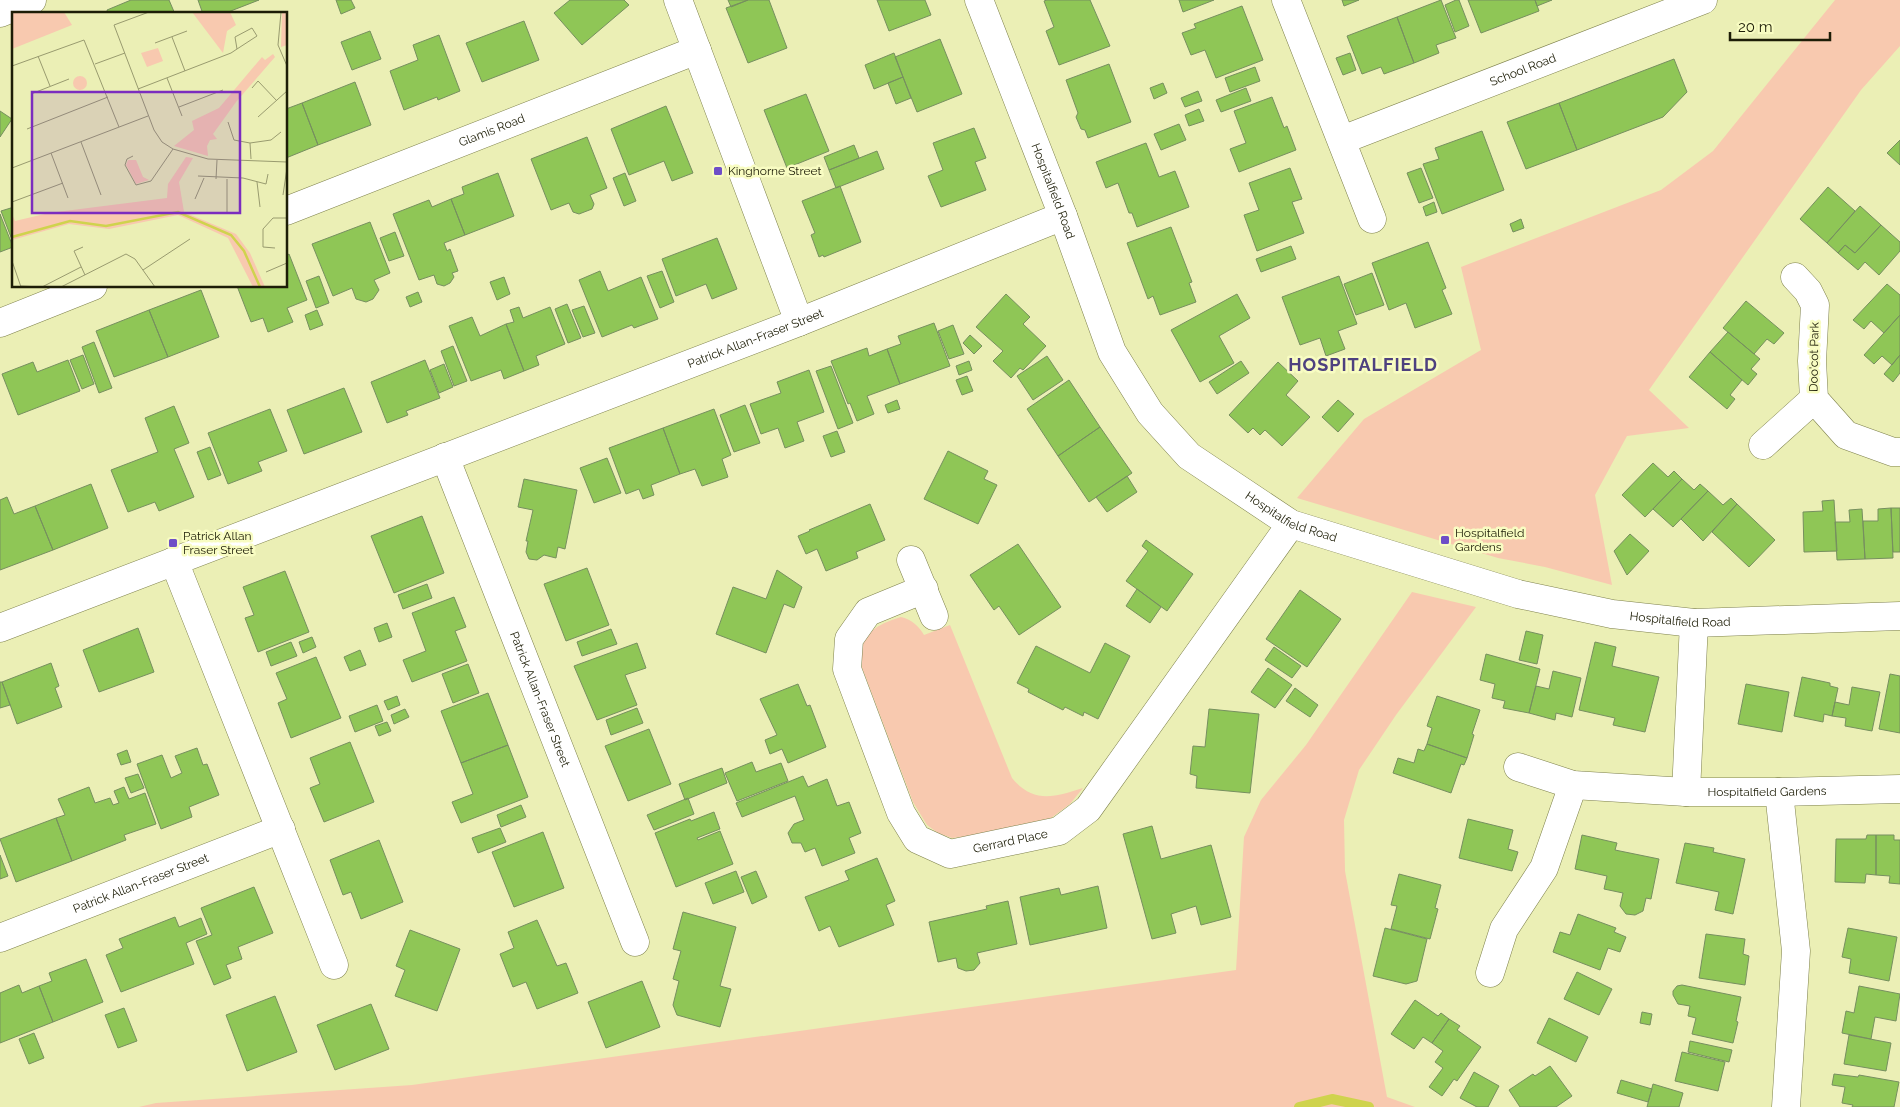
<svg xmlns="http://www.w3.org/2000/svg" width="1900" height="1107" font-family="Raleway,sans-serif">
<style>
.green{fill:#f8c9af}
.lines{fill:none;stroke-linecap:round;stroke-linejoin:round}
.stream{stroke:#cfd34d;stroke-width:10}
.building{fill:#8fc656;stroke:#768f5f}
.minor-casing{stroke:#7e814c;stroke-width:29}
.minor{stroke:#fff;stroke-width:28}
.poi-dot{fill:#6e4ec7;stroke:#f8fcc2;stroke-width:2}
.labels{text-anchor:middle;stroke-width:5;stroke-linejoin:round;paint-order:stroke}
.street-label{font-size:12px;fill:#1d1d07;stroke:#f8fcc2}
.poi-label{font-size:12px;fill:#1d1d07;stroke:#f8fcc2;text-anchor:start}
.district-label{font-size:18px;font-weight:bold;letter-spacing:1px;fill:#4e417f;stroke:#f8fcc2}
.inset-river{fill:none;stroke:#cfd34d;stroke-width:2.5}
.inset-road{fill:none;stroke:#999b6f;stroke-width:1}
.view{fill:#7b2cbf;fill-opacity:0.15;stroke:#7b2cbf;stroke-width:2.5}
.inset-edge{fill:none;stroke:#1d1d07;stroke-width:2.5}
</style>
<rect width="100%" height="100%" fill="#ebefb5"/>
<path class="green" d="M1835,0H1900V46L1861,90L1649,390L1689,428L1627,436L1595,495L1612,585L1545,567L1498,558L1297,498L1364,419L1481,350L1461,267L1661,190L1713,151Z
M1412,592L1476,607L1396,715L1359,770L1344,820L1345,871L1387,1097L1415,1107H139L156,1103L412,1085L1236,970L1244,837L1261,800L1306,745Z
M901,617C911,619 919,626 924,635L950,625L1012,778C1033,804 1055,797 1083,788L1070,804L1051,818L970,836L952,838L938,833L927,825L913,802L862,668C858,636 872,626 901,617Z"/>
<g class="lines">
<path class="stream" d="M1299,1107L1332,1099L1369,1107"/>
</g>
<path class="building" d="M131,0H169L175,14H108L107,10Z
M198,0H259L223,14H203Z
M336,0H351L355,8L341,14Z
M570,0H624L629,5L582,45L554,13Z
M728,0H748L731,7Z
M748,0H769L787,48L748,63L726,8Z
M877,0H925L931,15L889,31Z
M1047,0H1090L1110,46L1059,65L1046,31L1054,27L1044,1Z
M1179,0H1214L1183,12Z
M1342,0H1359L1344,6Z
M1441,0L1456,38L1436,45L1439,53L1414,63L1397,17Z
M1456,0H1459L1469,26L1455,32L1445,5Z
M1468,0H1535L1539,11L1481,33Z
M1535,0H1552L1537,6Z
M1242,6L1263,60L1216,78L1205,50L1191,55L1182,33L1196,28L1194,24Z
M1397,17L1414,63L1384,74L1381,67L1362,74L1347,36Z
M524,21L539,60L482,82L466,43Z
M370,31L381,59L352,70L341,42Z
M439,35L460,91L438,100L437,97L404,110L390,71L418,60L413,45Z
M940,39L962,94L917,112L895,57Z
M894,53L903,77L874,89L865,65Z
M1350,53L1356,70L1343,75L1336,58Z
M1674,59L1687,92L1663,117L1577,150L1559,103Z
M1109,64L1131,122L1088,138L1085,130L1081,129L1076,117L1078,113L1066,80Z
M1255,67L1260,81L1230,92L1225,78Z
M903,77L911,98L896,104L888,83Z
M355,82L371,125L318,145L302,103Z
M1163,83L1167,93L1154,99L1150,88Z
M1246,88L1251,101L1221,112L1216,100Z
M1198,91L1202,101L1185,107L1181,98Z
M806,94L829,151L787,168L764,110Z
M1272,97L1284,128L1287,126L1296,150L1239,172L1230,149L1246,143L1234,111Z
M302,103L318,145L286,158V109Z
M1559,103L1577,150L1526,169L1507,122Z
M666,106L693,173L672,181L664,161L629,175L611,129Z
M1199,109L1204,121L1189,126L1185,115Z
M0,111L12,119L0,137Z
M1179,124L1186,140L1161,150L1154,134Z
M974,128L986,158L975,162L986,190L941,207L928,176L943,170L933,143Z
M1482,131L1504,190L1442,214L1423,164L1439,159L1435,148Z
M587,137L607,188L590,195L594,204L592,209L579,214L573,212L569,203L551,210L531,159Z
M1900,140V165L1887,153Z
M1146,143L1159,177L1175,171L1189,207L1137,227L1132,213H1129L1118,183L1106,188L1096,162Z
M854,145L859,158L829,170L824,157Z
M877,151L884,169L836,188L829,170Z
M1290,168L1302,199L1292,202L1304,233L1257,251L1244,215L1259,210L1249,183Z
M1421,168L1433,198L1419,203L1407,173Z
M498,173L514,216L465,235L451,199L464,194L462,187Z
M625,173L636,201L624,206L613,178Z
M840,186L861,242L824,257L823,255L819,257L811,235L815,233L802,201Z
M1828,187L1855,211L1827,243L1800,219Z
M451,199L465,235L444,243L447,251L450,249L458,271L452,273L454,277L450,283L444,286L437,284L434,275L419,280L393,214L429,200L432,207Z
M1434,202L1437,212L1426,216L1423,207Z
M1860,206L1881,225L1855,253L1845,245L1838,253L1827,243Z
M14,207V245L1,211Z
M0,214L13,247L0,252Z
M1521,219L1524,228L1513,232L1510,224Z
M370,222L390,273L374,280L379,290L373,299L366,302L356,299L352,288L333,296L312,244Z
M1881,225L1900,242V251L1879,275L1865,262L1858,270L1838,253L1845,245L1855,253Z
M1171,227L1192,282L1189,283L1196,302L1160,315L1153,296L1148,299L1127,243Z
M395,232L404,256L389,261L380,238Z
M717,238L737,289L712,299L706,284L676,296L662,259Z
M1428,242L1446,288L1442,290L1452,314L1415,328L1406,303L1389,310L1372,263Z
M1291,246L1296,259L1261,272L1256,259Z
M289,254L307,300L287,308L293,322L268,332L263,318L251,322L237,286H286V256Z
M600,271L608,291L641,277L658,319L634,328L632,325L602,337L579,280Z
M662,271L674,302L660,308L647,276Z
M1372,273L1384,305L1356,315L1344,284Z
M319,276L329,303L316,308L306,281Z
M1339,276L1357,324L1338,331L1345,349L1326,356L1320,338L1300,345L1282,297Z
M504,277L510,294L497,300L490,282Z
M1887,284L1900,295V315L1884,333L1871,321L1864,329L1853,320Z
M201,290L219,337L168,357L149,310Z
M418,292L422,302L410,307L406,297Z
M1006,294L1030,317L1023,324L1046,346L1023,370L1020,368L1011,378L993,361L1003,351L976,327Z
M1237,294L1250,318L1219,336L1234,363L1200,382L1171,330Z
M1746,301L1784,333L1774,344L1767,339L1754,354L1723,328Z
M567,304L581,338L568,343L555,309Z
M584,306L595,333L583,337L572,310Z
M519,307L523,318L550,307L565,344L536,356L539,365L524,371L506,324L514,322L510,310Z
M149,310L168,357L114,377L96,331Z
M317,310L323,325L310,330L305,315Z
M1900,315V355L1892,365L1882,356L1874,364L1864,355Z
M472,317L480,336L506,324L524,371L504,379L501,370L471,381L449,326Z
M934,323L950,366L900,384L887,349L901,344L898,336Z
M953,325L964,354L949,359L938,331Z
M1728,332L1760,359L1751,369L1757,374L1748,385L1710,352Z
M970,335L982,346L974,354L963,343Z
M94,342L112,388L99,393L82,347Z
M453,346L467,381L454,386L441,351Z
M867,348L869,356L887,349L900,384L867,396L874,414L857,421L850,403L848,404L831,361Z
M1710,352L1742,380L1730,395L1735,399L1727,409L1689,377Z
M83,355L94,384L82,389L70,360Z
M1900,355V373L1893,382L1884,374Z
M1047,356L1063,380L1033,400L1017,376Z
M68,360L80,391L18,415L2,374L33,362L37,372Z
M425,360L440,398L406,411L408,415L387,423L371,382Z
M969,361L972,370L959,375L956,366Z
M1241,361L1249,373L1217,394L1209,382Z
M1278,362L1298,381L1286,395L1310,417L1282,446L1265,430L1260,435L1253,428L1248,433L1229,415Z
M444,364L453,387L439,393L430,370Z
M831,366L853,423L838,429L816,371Z
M809,370L824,412L797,422L804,441L785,448L778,428L761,434L750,404L781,393L777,382Z
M967,376L973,391L962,395L956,380Z
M1069,380L1100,427L1058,456L1027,409Z
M344,388L362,432L304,454L287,410Z
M897,400L900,409L888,413L885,405Z
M1338,400L1354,414L1338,432L1322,417Z
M745,405L760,443L734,452L720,415Z
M174,406L189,443L174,449L194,497L159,511L155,502L128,512L111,470L158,452L145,418Z
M270,409L287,451L258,462L262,471L228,484L208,433Z
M714,409L731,455L722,459L728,477L702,486L695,469L680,474L663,428Z
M1100,427L1132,473L1089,502L1058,456Z
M663,428L680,474L651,485L654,495L643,499L639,489L626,494L609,448Z
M837,431L845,452L831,457L823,436Z
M210,447L221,475L208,480L197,452Z
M948,451L988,471L984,479L997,485L978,524L924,499Z
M607,458L621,493L594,503L580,468Z
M1653,463L1668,477L1674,471L1682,479L1645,517L1622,495Z
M1127,476L1137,492L1107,512L1096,497Z
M524,479L577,490L565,549L558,547L556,558L544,555L537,560L529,559L526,552L528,541H526L533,510L518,507Z
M1682,479L1694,490L1700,484L1708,491L1673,527L1653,509Z
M91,484L108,528L53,550L35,506Z
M1708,491L1723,505L1731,498L1737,504L1703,541L1681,519Z
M7,497L14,514L35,506L53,550L0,570V500Z
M1834,500L1837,551L1804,552L1803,512L1823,511L1822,501Z
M870,504L885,540L856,552L858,558L826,571L817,549L806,554L798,536L810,531L809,530Z
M1737,504L1775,540L1749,567L1712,532Z
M1891,508H1900V552H1893Z
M1891,508L1893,558L1865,559L1863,521H1878V509Z
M1862,509L1865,559L1837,560L1835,522H1850L1849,510Z
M422,516L444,573L394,593L371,536Z
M1630,534L1649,551L1627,575L1614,551Z
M1146,540L1193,574L1167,611L1126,581L1148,551L1142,546Z
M1018,544L1061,607L1019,635L999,606L994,610L970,575Z
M587,568L609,625L566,641L544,584Z
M777,570L802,587L794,608L784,604L766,653L716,634L733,587L766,599Z
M285,571L309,632L258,652L245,618L254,615L243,587Z
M427,584L432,598L403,609L398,595Z
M1137,589L1161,607L1150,623L1126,606Z
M1300,590L1341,619L1307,667L1266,639Z
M454,597L466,627L455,631L467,661L412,682L403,660L426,651L412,613Z
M387,623L392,637L379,642L374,628Z
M138,628L154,672L99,692L83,650Z
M611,629L617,644L582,656L577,642Z
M1526,631L1543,635L1537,664L1519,660Z
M312,637L316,647L303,653L299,642Z
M291,642L297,656L271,666L266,652Z
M1595,642L1616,647L1612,666L1659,677L1645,732L1613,725L1615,718L1579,710Z
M637,643L646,668L625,675L637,705L597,720L574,666Z
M1105,643L1130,656L1098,719L1084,712L1083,716L1065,707L1063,710L1028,692L1029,689L1017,683L1036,646L1090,673Z
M1274,647L1301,666L1292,678L1265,660Z
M360,650L366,665L350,671L344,657Z
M1486,654L1540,669L1529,713L1503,708L1505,701L1492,698L1495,684L1480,680Z
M316,657L341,718L291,738L278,703L287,699L276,673Z
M51,663L59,686L55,688L62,707L17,724L2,682Z
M468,664L479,693L453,703L442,674Z
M1268,668L1292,685L1275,708L1251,692Z
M1553,671L1581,678L1572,717L1556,713L1555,720L1529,713L1536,686L1549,689Z
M1890,674L1900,676V733L1879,729Z
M1802,677L1830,683V686L1838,688L1832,716L1824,714L1823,722L1794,716Z
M0,682H2L10,705L0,708Z
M798,684L807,706L810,705L826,747L788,763L782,749L770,754L765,740L777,735L760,699Z
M1746,684L1789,692L1782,732L1738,724Z
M1852,687L1880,692L1872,731L1845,726L1846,718L1832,716L1835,702L1849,705Z
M1295,688L1318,705L1310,717L1286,701Z
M488,693L508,745L461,763L441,711Z
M397,696L400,705L388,710L384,701Z
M1437,696L1480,710L1472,734L1474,735L1467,758L1427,744L1432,728L1427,726Z
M377,705L383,721L355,732L349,716Z
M637,708L643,723L611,735L606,720Z
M405,709L409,717L394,724L391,715Z
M1209,709L1259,714L1250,793L1196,788L1197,776L1190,774L1193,746L1205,747Z
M387,722L391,731L379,736L375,726Z
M649,729L671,784L628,801L605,746Z
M350,742L374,802L324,822L310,788L320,784L310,758Z
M1427,744L1467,758L1464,765L1461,764L1451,793L1393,773L1398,758L1414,763L1418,749L1424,751Z
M508,745L528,797L461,823L452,802L473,794L461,763Z
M197,748L203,765L207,764L219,795L189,807L192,817L161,829L137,764L162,755L171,778L182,773L175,756Z
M127,750L131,762L121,765L117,754Z
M752,762L756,772L781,763L788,781L737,801L725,773Z
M722,768L727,783L685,800L679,784Z
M138,774L144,788L131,793L125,778Z
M803,776L808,787L827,779L837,806L849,802L861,833L849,838L855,853L822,866L815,848L805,852L801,843H792L788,833L794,824L804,820L795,796L742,817L736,803Z
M89,787L95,803L110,798L113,805L119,803L114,791L124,787L129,799L145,793L156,824L124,835L126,840L72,861L56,818L65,815L58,799Z
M688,798L694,814L654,830L647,815Z
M521,805L526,817L501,827L497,815Z
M714,812L720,829L697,838L698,840L720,831L733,864L676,887L655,833L690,819L691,821Z
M56,818L72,861L16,882L0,839Z
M1468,819L1513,830L1508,849L1518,852L1512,871L1459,858Z
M1152,826L1161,859L1211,845L1231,917L1201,925L1196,906L1171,914L1176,933L1152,939L1123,834Z
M500,828L506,842L478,853L472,838Z
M543,832L564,888L514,907L492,852Z
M1582,835L1617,843L1615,850L1659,859L1651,899L1646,898L1643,911L1635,915L1626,914L1620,906L1623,893L1604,889L1607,876L1575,869Z
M1867,835H1876V875L1866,874L1865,883L1835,882L1836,839H1866Z
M1876,835H1894V840H1900V884L1889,883L1890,876L1876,875Z
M379,840L403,902L361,919L351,892L343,895L330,860Z
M1685,843L1714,848L1713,852L1745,859L1733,914L1715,910L1719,892L1676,883Z
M0,855L8,876L0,879Z
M877,858L895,901L886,905L894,925L839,947L830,926L819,931L805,897L849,880L845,871Z
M736,871L744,892L713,904L705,883Z
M756,871L767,897L752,904L741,877Z
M1399,874L1441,885L1435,908L1438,909L1430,939L1391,929L1397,906L1391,905Z
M1098,886L1107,928L1030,945L1020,897L1059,888L1061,895Z
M254,887L273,933L238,947L242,959L226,965L231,978L214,985L196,941L212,935L201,908Z
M1008,901L1017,944L977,953L980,963L974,970L966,971L958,968L956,958L938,962L929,922L987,909L986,906Z
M683,912L736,927L720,986L731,989L720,1027L677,1015L673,1005L679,981L673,979L681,951L673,949Z
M1578,914L1616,928L1614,932L1626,937L1620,952L1608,948L1600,970L1553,952L1560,932L1570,935Z
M175,917L179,927L201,918L207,934L186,943L194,964L121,992L106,955L123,948L119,939Z
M537,920L557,966L566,963L578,993L537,1009L526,982L513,987L500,954L514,948L508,932Z
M1385,928L1427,939L1417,981L1406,984L1373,976Z
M1848,928L1897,937L1889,981L1849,973L1851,959L1842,957Z
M410,930L460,949L437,1011L395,996L405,970L396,966Z
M1706,934L1745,939L1743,954L1749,956L1745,985L1699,978Z
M86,959L103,1002L53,1022L39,986L52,981L49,973Z
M1577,972L1612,989L1599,1015L1564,999Z
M642,981L660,1027L606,1048L588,1002Z
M19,985L22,993L39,986L53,1022L0,1043V993Z
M1682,985L1741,997L1736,1021L1738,1022L1733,1043L1692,1034L1696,1018L1688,1016L1690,1006L1678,1004L1673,995V991L1677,986Z
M1859,986L1900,994L1896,1021L1875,1017L1871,1039L1842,1033L1846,1011L1854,1013Z
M275,996L297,1052L247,1071L226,1015Z
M1415,1000L1438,1016L1441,1013L1449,1019L1432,1043L1423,1037L1414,1049L1391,1034Z
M371,1004L389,1049L335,1070L317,1025Z
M124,1008L137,1041L118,1048L105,1015Z
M1642,1012L1652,1014L1650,1025L1640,1023Z
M1549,1018L1588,1037L1576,1062L1537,1043Z
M1449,1019L1460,1026L1457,1030L1481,1047L1457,1081L1454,1079L1442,1096L1429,1087L1443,1068L1435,1062L1443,1051L1432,1043Z
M34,1033L44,1058L29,1064L19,1039Z
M1849,1035L1891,1043L1886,1071L1844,1064Z
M1690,1041L1732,1050L1729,1062L1688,1052Z
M1682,1052L1725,1062L1718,1091L1675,1081Z
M1550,1066L1572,1096L1556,1107H1520L1509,1090L1533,1074L1535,1076Z
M1474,1072L1499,1086L1488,1107H1477L1460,1098Z
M1834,1074L1858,1077L1859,1075L1899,1082L1894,1107H1852L1853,1105L1842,1103L1845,1087L1832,1085Z
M1621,1080L1652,1089L1648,1102L1617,1093Z
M1653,1084L1683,1093L1679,1107H1647Z"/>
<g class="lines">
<defs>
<g id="minor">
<path d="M678,0L799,322"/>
<path id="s1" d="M979,0L1063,216L1112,352L1150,413L1189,456L1291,524L1518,594L1612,614L1694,623L1900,616"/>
<path d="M1286,0L1372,219"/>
<path d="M0,13L32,0"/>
<path id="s2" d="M1342,140L1703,0"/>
<path id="s3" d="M286,211L697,50"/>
<path d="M1795,277L1808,291L1815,305L1812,361L1814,399L1846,435L1893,452H1900"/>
<path d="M0,323L93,286"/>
<path d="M1763,445L1814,399"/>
<path id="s4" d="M445,457L635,942"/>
<path d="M911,560L934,616"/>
<path d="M174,561L334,965"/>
<path id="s5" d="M924,589L868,612L849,639L847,669L901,813L917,839L950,854L1059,831L1088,809L1291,524"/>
<path id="s6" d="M0,628L799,322L1063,216"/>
<path id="s7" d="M1518,767L1573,785L1686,792H1779L1900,789"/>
<path d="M1686,792L1694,623"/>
<path d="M1779,792L1796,951L1786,1107"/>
<path id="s8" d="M0,938L281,829"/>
<path d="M1490,973L1504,929L1544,868L1573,785"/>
</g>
</defs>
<use href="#minor" class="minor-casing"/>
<use href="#minor" class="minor"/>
</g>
<g class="poi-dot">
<rect x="713" y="166" width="10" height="10" rx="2.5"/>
<rect x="1440" y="535" width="10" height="10" rx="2.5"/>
<rect x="168" y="538" width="10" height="10" rx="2.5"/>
</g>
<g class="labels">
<g class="street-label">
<text dy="4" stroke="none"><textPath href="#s2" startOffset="194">School Road</textPath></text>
<text dy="4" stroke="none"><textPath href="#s3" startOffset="221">Glamis Road</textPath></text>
<text dy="4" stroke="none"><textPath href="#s1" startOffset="205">Hospitalfield Road</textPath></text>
<text dy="4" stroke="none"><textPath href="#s6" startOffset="809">Patrick Allan-Fraser Street</textPath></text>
<text transform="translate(1814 357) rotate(-89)" y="4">Doo'cot Park</text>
<text dy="4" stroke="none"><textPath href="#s1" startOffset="626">Hospitalfield Road</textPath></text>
<text dy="4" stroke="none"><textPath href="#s1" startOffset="1031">Hospitalfield Road</textPath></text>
<text dy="4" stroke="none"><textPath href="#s4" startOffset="260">Patrick Allan-Fraser Street</textPath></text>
<text dy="4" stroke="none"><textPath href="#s7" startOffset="252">Hospitalfield Gardens</textPath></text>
<text dy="4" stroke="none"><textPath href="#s5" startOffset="406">Gerrard Place</textPath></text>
<text dy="4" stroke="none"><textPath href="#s8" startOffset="151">Patrick Allan-Fraser Street</textPath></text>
</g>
<g class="poi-label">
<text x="728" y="175">Kinghorne Street</text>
<text x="1455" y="537">Hospitalfield<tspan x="1455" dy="14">Gardens</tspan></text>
<text x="183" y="540">Patrick Allan<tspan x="183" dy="14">Fraser Street</tspan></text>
</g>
<g class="district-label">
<text x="1363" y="371">HOSPITALFIELD</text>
</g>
</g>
<g transform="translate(12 12)">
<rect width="275" height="275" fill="#ebefb5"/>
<path d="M0,0H52L60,13L0,37ZM180,0H218L224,13L215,19L211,41ZM270,0H275V33L269,35ZM146,36L151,49L135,55L129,41ZM261,42L263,45L224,90L201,122L205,127L198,128L195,134L196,144L162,134L182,118L180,109L207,96L250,45L253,48ZM61 71a7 7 0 1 1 14 0a7 7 0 1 1-14 0ZM174,145L181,146L167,170L172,200L224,222L238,241L253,275H241L216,226L166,203L97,217L57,212L0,228V202L3,209L37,201L155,186L156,172ZM116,148H124L131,165L137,168L124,172L114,153Z" fill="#f8c9af"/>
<path class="inset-river" d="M0,225L58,209L94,214L166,200L219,223L232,239L248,275"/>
<path class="inset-road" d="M137,0L102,13L142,118L150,130L161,137L196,147L275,150M269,0L266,33L275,54M160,25L173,59M143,31L175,19M26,44L38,74M83,52L113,41M0,54L72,28L107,115M155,66L170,104M240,76L246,69L265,89M126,77L219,41L225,37L245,24L240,16L223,25L225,37M19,82L57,67M167,95L211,78M246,105L275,79M216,110L222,128L238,131L259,128L269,120M15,117L96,85M69,130L89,183M238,131L239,147M39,141L56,186M121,144L115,147L113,153L124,173L139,169L161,137M0,156L136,104M186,164L231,166L254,172L256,162M204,167L205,148M215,167V202M245,170L248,195M271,183L275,156M183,187L192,166M0,190L51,171M71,235L62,239L73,263M263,236L251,235V217L261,206H275M0,249L9,275M131,258L178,227M254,260L275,251M8,274L30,275L69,255M49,275L114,242L123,247L143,275"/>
<path class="view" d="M20,80H228V201H20Z"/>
<rect width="275" height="275" class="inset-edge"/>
</g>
<path d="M1730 32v8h100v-8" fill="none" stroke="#1d1d07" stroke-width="2.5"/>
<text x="1738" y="32" font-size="15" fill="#1d1d07" stroke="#f8fcc2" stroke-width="4" paint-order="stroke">20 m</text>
</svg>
